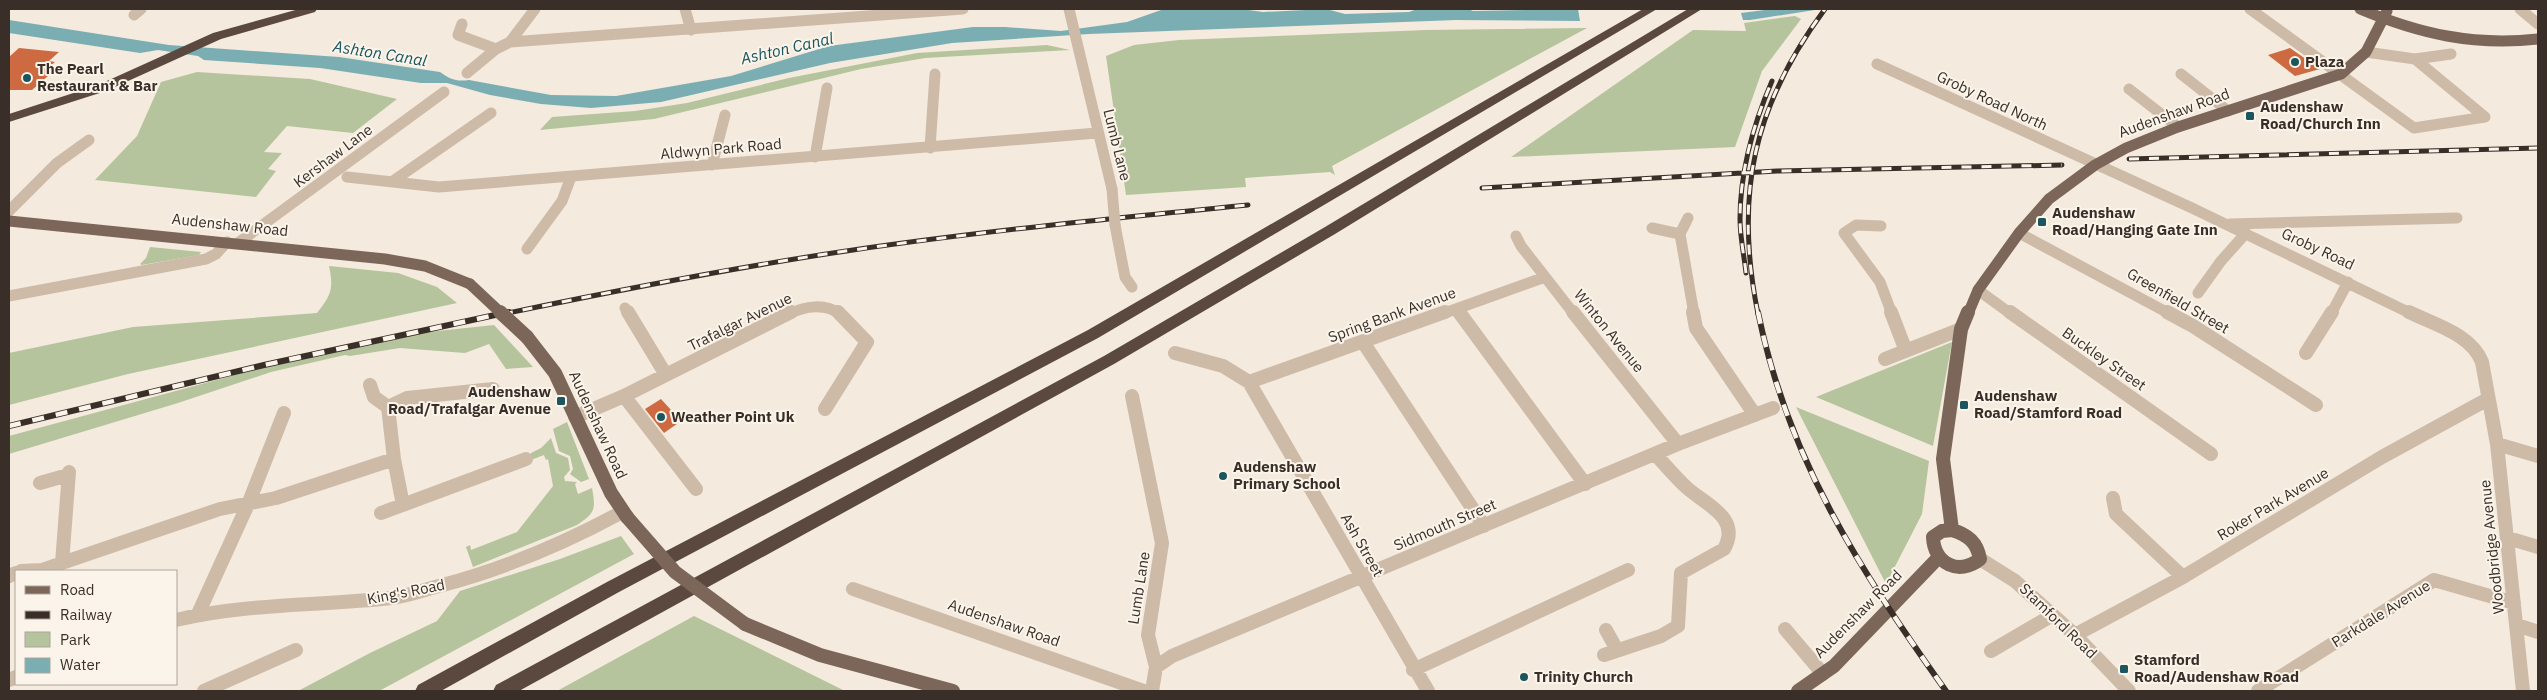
<svg xmlns="http://www.w3.org/2000/svg" width="2547" height="700" font-family="'IBM Plex Sans',sans-serif">
<style>
.green{fill:#b5c49c}
.water{fill:#7aaeb3}
.building{fill:#cd6a41}
.lines{fill:none;stroke-linecap:round;stroke-linejoin:round}
.minor-far1{stroke:#cdbba8;stroke-width:11}
.minor{stroke:#cdbba8;stroke-width:14}
.major-far1{stroke:#7c6659;stroke-width:11}
.major{stroke:#7c6659;stroke-width:14}
.highway{fill:#5b493f;fill-rule:evenodd}
.rail-far1-casing{stroke:#392f28;stroke-width:5}
.rail-casing{stroke:#392f28;stroke-width:6}
.rail-far1{stroke:#fbf4ea;stroke-width:3;stroke-dasharray:10;stroke-linecap:butt}
.rail{stroke:#fbf4ea;stroke-width:4.5;stroke-dasharray:12;stroke-linecap:butt}
.minor-bridge{stroke:#cdbba8;stroke-width:11}
.major-bridge-far1{stroke:#7c6659;stroke-width:11}
.major-bridge{stroke:#7c6659;stroke-width:14}
.poi-dot{fill:#1b565e;stroke:#fbf4ea;stroke-width:2}
.labels{text-anchor:middle;stroke-width:4;stroke-linejoin:round;paint-order:stroke}
.poi-label{font-size:15px;font-weight:bold;fill:#392f28;stroke:#fbf4ea;text-anchor:start}
.street-label{font-size:15px;fill:#392f28;stroke:#fbf4ea}
.water-label{font-size:16px;font-style:italic;fill:#1b565e;stroke:#fbf4ea}
</style>
<rect width="100%" height="100%" fill="#f4eadd"/>
<path class="green" d="M1795,16L1801,19L1762,71L1735,147L1511,157L1693,30L1746,31L1744,23Z
M1587,28L1332,166L1335,175L1330,172L1245,178L1246,187L1126,195L1106,56L1134,45L1179,40L1426,30Z
M1047,45L1070,50L925,58L861,69L654,119L540,130L552,117L635,111L687,103L789,78L917,53Z
M197,72L310,79L397,99L353,133L287,126L264,152L282,153L268,169L276,171L256,197L95,180L137,136L161,82Z
M150,247L201,252L199,255L142,265L140,264L146,258Z
M329,266L398,273L437,287L457,303L128,374L9,405V353L133,327L317,313C331,295 334,289 329,266Z
M494,325L533,367L506,369L489,344L465,353L400,348L350,356L345,355L271,372L178,403L9,454V436L279,363L349,347L419,333Z
M1952,342L1933,446L1816,397Z
M1796,407L1929,461L1922,514L1886,584Z
M567,422L589,479L581,482L570,474L573,469L570,456L559,451L553,429Z
M551,438L556,453L568,458L570,470L564,477L565,481L577,482L575,484L578,494L592,488C596,510 595,513 577,525L473,567L466,547L470,545L471,550L517,532L553,486L548,459L546,460L544,455L531,460V453L541,448Z
M621,536L634,554L379,691H298L370,653L437,621L460,591L560,559Z
M694,616L845,691H557Z"/>
<path class="water" d="M1164,9H1241L1263,12L1326,9L1345,14L1409,12L1417,9H1468L1473,11L1578,9L1580,21L1456,20L1089,34L952,43L830,63L661,102L591,108L541,104L490,95L447,83H421L320,68L204,60L198,56L158,50L140,53L9,33V20L169,45L339,57L440,72C450,79 456,82 469,80L551,95L616,96L731,76L829,46L973,27H1005L1061,31L1127,22Z
M1773,9H1821L1750,20H1743L1741,13Z"/>
<path class="building" d="M19,48L59,52L49,61L55,62L49,67L57,68L32,90H9V57Z
M2290,48L2320,69L2295,76L2268,55Z
M661,399L681,421L664,433L645,409Z"/>
<g class="lines">
<path class="minor-far1" d="M685,9L691,30
M1069,9L1112,189
M2250,9L2414,128L2485,117
M2520,9L2538,24
M134,15L141,9
M462,24L458,35L496,49
M510,42L963,9
M2366,52L2415,59L2485,117
M2415,59L2451,54
M1877,64L2192,208L2412,314
M467,73L496,49L510,42L535,9
M2181,74L2228,111
M2129,89L2178,127
M930,148L935,74
M815,157L827,88
M712,165L725,115
M347,177L439,187L1097,133
M393,181L491,113
M9,211L57,163L89,140
M1688,218L1680,234L1694,314
M2230,224L2457,218
M1115,225L1125,277L1132,287
M1881,226L1856,225L1844,233L1880,282L1892,314
M1652,228L1680,234
M2019,233L2170,314
M1516,236L1521,246L1574,314
M238,243L444,92
M527,249L562,201L571,177
M1978,290L2011,314
M2198,293L2221,261L2246,233
M9,296L206,259L216,254L227,242
M625,308L628,314
M1457,309L1460,314
M789,314C805,306 825,303 840,314
M1442,314L1545,277
M2331,314L2348,282"/>
<path class="minor" d="M628,312L666,375
M1459,312L1585,484
M1573,312L1678,444
M1693,312L1696,328L1755,415
M1891,312L1906,351
M2010,312L2211,454
M2167,312L2193,326L2316,405
M2409,312C2435,325 2471,334 2482,362L2497,444L2523,691
M1363,342L1484,526
M1175,353L1223,366L1249,382L1428,691
M2306,353L2332,312
M1885,359L1961,329
M1249,382L1445,312
M370,385L374,397L388,407
M624,396L696,489
M1132,396L1162,543L1148,635L1156,667
M825,409L867,342L838,312
M575,417L624,396L791,312
M2497,444L2538,456
M394,459L403,505
M69,472L62,563L220,509L276,498L394,459L388,407L407,398L493,389
M40,483L68,475
M2113,498L2116,514L2183,577
M381,513L526,459
M2508,538L2538,547
M1980,559L2015,581L2075,635L2129,691
M21,571L42,570L62,563
M9,576L16,573
M853,589L1144,691
M198,614L249,502L284,413
M176,620C247,603 319,606 391,598C408,596 423,590 439,586C504,569 563,544 622,512
M2517,625L2538,632
M1785,629L1823,674
M1606,630L1617,650
M2075,635L2183,577L2382,457L2488,399
M1991,651L2051,616
M1604,655L1661,636L1678,626L1681,573L1724,549C1742,517 1704,504 1686,487C1675,477 1666,466 1656,455
M1413,670L1628,570
M9,680L16,677
M204,691L296,650
M1152,691L1156,667L1172,656L1678,444L1773,408
M2258,691L2434,580L2514,603"/>
<path class="major-far1" d="M2360,9C2420,34 2473,46 2538,39
M9,221L385,259L425,266L470,284
M1968,314L1978,290L2019,233L2049,199L2095,165L2126,148L2178,127L2341,74L2366,52L2387,11"/>
<path class="major" d="M527,337L555,373L611,493L627,517
M1952,530L1943,459L1961,329L1968,312
M1952,530C1968,535 1977,542 1980,559C1959,576 1934,564 1933,537L1942,531Z
M745,624L820,655L953,691
M1798,691L1834,666L1938,558"/>
<path class="highway" d="M299,9H317L315,12L221,39L106,91L9,122V114L98,85L213,33Z
M1643,9H1657L1098,338L619,592L441,691H415L418,685L607,582L1088,330Z
M1688,9H1702L1335,234L1114,364L519,691H493L496,685L1104,356L1325,227Z"/>
<defs>
<path id="rail-far1" d="M2129,159L2538,148
M1482,188L1777,171L2062,165
M1746,273C1744,255 1740,237 1740,219C1740,171 1753,125 1772,81
M503,314C619,290 736,267 853,250C984,231 1116,218 1248,205
M1758,314C1734,195 1753,106 1825,9"/>
<path id="rail" d="M1758,312C1788,460 1860,570 1946,691
M9,426L264,365L509,312"/>
</defs>
<use href="#rail-far1" class="rail-far1-casing"/>
<use href="#rail" class="rail-casing"/>
<use href="#rail-far1" class="rail-far1"/>
<use href="#rail" class="rail"/>
<path class="minor-bridge" d="M1112,189L1115,225"/>
<path class="major-bridge-far1" d="M470,284L502,314"/>
<path class="major-bridge" d="M500,312L527,337
M627,517L675,572L745,624"/>
</g>
<g class="poi-dot">
<circle cx="2295" cy="62" r="5"/>
<circle cx="27" cy="78" r="5"/>
<rect x="2245" y="111" width="10" height="10" rx="2.5"/>
<rect x="2037" y="217" width="10" height="10" rx="2.5"/>
<rect x="556" y="396" width="10" height="10" rx="2.5"/>
<rect x="1959" y="400" width="10" height="10" rx="2.5"/>
<circle cx="661" cy="417" r="5"/>
<circle cx="1223" cy="476" r="5"/>
<rect x="2119" y="664" width="10" height="10" rx="2.5"/>
<circle cx="1524" cy="677" r="5"/>
</g>
<g class="labels">
<g class="poi-label">
<text x="2305" y="67">Plaza</text>
<text x="37" y="74">The Pearl<tspan x="37" dy="17">Restaurant &amp; Bar</tspan></text>
<text x="2260" y="112">Audenshaw<tspan x="2260" dy="17">Road/Church Inn</tspan></text>
<text x="2052" y="218">Audenshaw<tspan x="2052" dy="17">Road/Hanging Gate Inn</tspan></text>
<text x="551" y="397" text-anchor="end">Audenshaw<tspan x="551" dy="17">Road/Trafalgar Avenue</tspan></text>
<text x="1974" y="401">Audenshaw<tspan x="1974" dy="17">Road/Stamford Road</tspan></text>
<text x="671" y="422">Weather Point Uk</text>
<text x="1233" y="472">Audenshaw<tspan x="1233" dy="17">Primary School</tspan></text>
<text x="2134" y="665">Stamford<tspan x="2134" dy="17">Road/Audenshaw Road</tspan></text>
<text x="1534" y="682">Trinity Church</text>
</g>
<g class="street-label">
<text transform="translate(1992 101) rotate(25)" y="5">Groby Road North</text>
<text transform="translate(2174 113) rotate(-20)" y="5">Audenshaw Road</text>
<text transform="translate(1117 145) rotate(76)" y="5">Lumb Lane</text>
<text transform="translate(721 149) rotate(-5)" y="5">Aldwyn Park Road</text>
<text transform="translate(333 156) rotate(-37)" y="5">Kershaw Lane</text>
<text transform="translate(230 225) rotate(6)" y="5">Audenshaw Road</text>
<text transform="translate(2318 249) rotate(25)" y="5">Groby Road</text>
<text transform="translate(2178 301) rotate(30)" y="5">Greenfield Street</text>
<text transform="translate(1392 315) rotate(-20)" y="5">Spring Bank Avenue</text>
<text transform="translate(740 322) rotate(-26)" y="5">Trafalgar Avenue</text>
<text transform="translate(1609 331) rotate(51)" y="5">Winton Avenue</text>
<text transform="translate(2104 359) rotate(35)" y="5">Buckley Street</text>
<text transform="translate(598 425) rotate(65)" y="5">Audenshaw Road</text>
<text transform="translate(2273 504) rotate(-31)" y="5">Roker Park Avenue</text>
<text transform="translate(1445 525) rotate(-23)" y="5">Sidmouth Street</text>
<text transform="translate(1362 545) rotate(60)" y="5">Ash Street</text>
<text transform="translate(2492 547) rotate(-96)" y="5">Woodbridge Avenue</text>
<text transform="translate(1139 588) rotate(-81)" y="5">Lumb Lane</text>
<text transform="translate(406 592) rotate(-11)" y="5">King's Road</text>
<text transform="translate(1858 614) rotate(-45)" y="5">Audenshaw Road</text>
<text transform="translate(2381 614) rotate(-32)" y="5">Parkdale Avenue</text>
<text transform="translate(2058 621) rotate(44)" y="5">Stamford Road</text>
<text transform="translate(1004 623) rotate(19)" y="5">Audenshaw Road</text>
</g>
<g class="water-label">
<text transform="translate(787 48) rotate(-13)" y="6">Ashton Canal</text>
<text transform="translate(380 53) rotate(9)" y="6">Ashton Canal</text>
</g>
</g>
<rect width="2547" height="700" fill="none" stroke="#392f28" stroke-width="20"/>
<rect x="15" y="570" width="162" height="115" fill="#fbf4ea" stroke="#ada59c"/>
<rect x="25" y="586" width="25" height="8" fill="#7c6659" stroke="#ada59c"/>
<text x="60" y="595" font-size="15" fill="#392f28">Road</text>
<rect x="25" y="611" width="25" height="8" fill="#392f28" stroke="#ada59c"/>
<text x="60" y="620" font-size="15" fill="#392f28">Railway</text>
<rect x="25" y="632" width="25" height="15" fill="#b5c49c" stroke="#ada59c"/>
<text x="60" y="645" font-size="15" fill="#392f28">Park</text>
<rect x="25" y="658" width="25" height="15" fill="#7aaeb3" stroke="#ada59c"/>
<text x="60" y="670" font-size="15" fill="#392f28">Water</text>
</svg>
